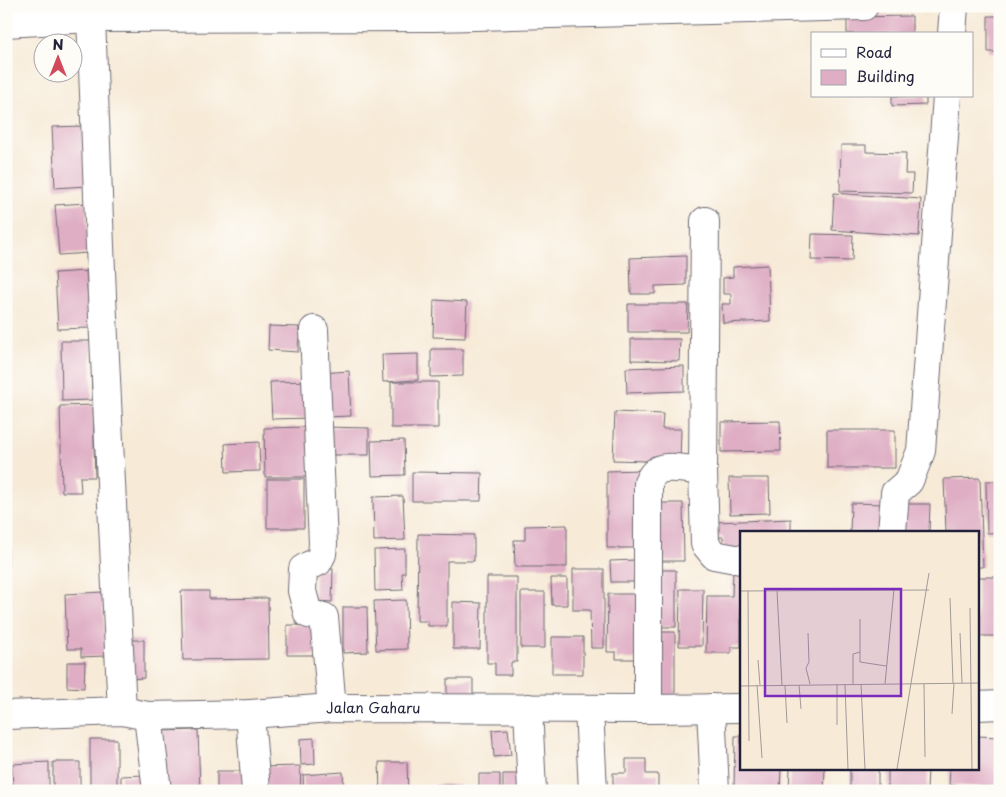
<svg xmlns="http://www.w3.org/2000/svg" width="1006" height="797" font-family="'Playpen Sans',sans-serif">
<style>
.building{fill:#dfaec4}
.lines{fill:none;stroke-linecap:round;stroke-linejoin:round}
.street-casing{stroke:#6d6872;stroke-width:30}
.street{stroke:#fff;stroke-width:28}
.labels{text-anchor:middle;stroke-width:4;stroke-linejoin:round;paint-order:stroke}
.street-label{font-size:14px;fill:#22223b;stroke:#fdfcf7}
.inset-road{fill:none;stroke:#a29a99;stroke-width:1}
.view{fill:#7b2cbf;fill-opacity:0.15;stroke:#7b2cbf;stroke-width:2.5}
.inset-edge{fill:none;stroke:#22223b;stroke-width:2.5}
</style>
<rect width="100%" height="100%" fill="#fdfcf7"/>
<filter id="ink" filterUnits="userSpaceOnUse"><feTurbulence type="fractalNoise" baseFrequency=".02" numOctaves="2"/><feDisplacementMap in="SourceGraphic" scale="10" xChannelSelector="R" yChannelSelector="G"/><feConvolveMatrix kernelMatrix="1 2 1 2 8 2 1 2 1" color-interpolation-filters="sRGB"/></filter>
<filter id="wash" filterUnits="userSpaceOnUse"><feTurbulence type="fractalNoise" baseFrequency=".0096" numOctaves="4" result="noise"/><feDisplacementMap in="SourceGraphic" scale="20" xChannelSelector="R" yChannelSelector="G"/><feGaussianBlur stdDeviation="1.12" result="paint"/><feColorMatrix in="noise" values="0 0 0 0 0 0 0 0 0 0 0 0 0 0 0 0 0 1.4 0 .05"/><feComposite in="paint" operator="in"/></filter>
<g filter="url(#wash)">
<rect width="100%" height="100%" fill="#f7ead7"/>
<g id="blocks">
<path class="building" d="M912,16V34H847V17Z
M988,16H1000V52H988Z
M892,96H926V105L892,106Z
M83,126L86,186L55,188L52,127Z
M841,145H866V152L906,153L905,174H913L912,193L840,191Z
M834,193L921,199L919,236L832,230Z
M86,203L89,253L59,255L55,205Z
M812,234L853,235L852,261L811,260Z
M686,256V285L655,286V294H631L630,258Z
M768,265L770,321L723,323L722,304H731V294H723V278L733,277V267Z
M86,271L90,328L58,329L55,273Z
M434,300L467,302L465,338L433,337Z
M628,304H688L687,332H628Z
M269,326L299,327L298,352L268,350Z
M631,339H680L679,361L631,360Z
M61,341H91L92,400L62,401Z
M431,349H463V376L431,377Z
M418,354V380L383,382L382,355Z
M684,366V391L627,393L626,368Z
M349,371L351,416L324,417L322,373Z
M310,381L312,418L272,419L270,382Z
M391,382H438V428H391Z
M93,405L95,477H80L81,492H62L60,406Z
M615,412L663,414L662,429H681L680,462L613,460Z
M780,421L781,451L721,452V422Z
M309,427L310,477H265L264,428Z
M324,427L369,428V455H324Z
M827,430H895V468H827Z
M404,440L405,475L372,476L371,441Z
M259,442L260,471L226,472L225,444Z
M642,470L643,548H607V471Z
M412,472L482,473L481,501H412Z
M729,478H769L770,513L730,514Z
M980,478L983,567H977V532H946L944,479Z
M267,479H304V528H267Z
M986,481H1000V532L987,533Z
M403,496L405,540L374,541L373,497Z
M655,503H683L684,561H655Z
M851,503L883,504L881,532H850Z
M902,504H930L929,532H902Z
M791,519V532H741V550L724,551L723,537H717L716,522Z
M567,525V567H515L514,540H525V526Z
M418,534L474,535V561H447V626H428V621H417Z
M6,547H8V580H6Z
M405,549V573H402L403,590L375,591L374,550Z
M636,560L637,582H611L610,561Z
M315,569H333L332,602L314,601Z
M573,569H604V648H591L590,610H573Z
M654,570H676V627H654Z
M733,571H741V647H731V653H706L707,596H732Z
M487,577H517V662H511V675H495V663H487Z
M977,577H1000V636H977Z
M551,578H567V605H552Z
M680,589H703L702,646H679Z
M181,591H209V599L268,598L269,659L183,660Z
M103,592L105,656L81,657V649H67L65,594Z
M521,592H545V648H521Z
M608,594H643V659H616V652H607Z
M406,600L407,649L376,650L374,601Z
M453,602L481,603L480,649H453Z
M343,607H367L368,652L343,653Z
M287,625H316V655H287Z
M655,632H675V696H655Z
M552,637H583V674H552Z
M127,640H144V678L128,679Z
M67,662H85L84,688L67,687Z
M447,679H473V697L447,696Z
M508,729L511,755L494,757L492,730Z
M198,730L200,791H163L161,731Z
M735,736H741V768H781L780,791H734Z
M977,736L1000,737V788L949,785L950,768H977Z
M314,738L315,764L301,765L300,739Z
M90,739H117V785H90Z
M626,759H646V774H658V791H605V788L613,789V773H626Z
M49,762V791H13L12,764Z
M53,762H80V791H53Z
M379,762H407L408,791H380Z
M300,766L301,791H260L259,767Z
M790,768H825L824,791H789Z
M850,768H878V791H850Z
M888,768H928L927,791H888Z
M217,771H252V791H217Z
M343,772L344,791H304L303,775Z
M479,774H500V791H479Z
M503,774H529V791H503Z
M146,775V791H121V776Z
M435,785H460V791H435Z"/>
</g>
</g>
<g filter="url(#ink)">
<use href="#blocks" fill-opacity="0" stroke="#6d6872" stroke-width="1"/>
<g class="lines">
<defs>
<g id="street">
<path d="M91,18L102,296L122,711"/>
<path d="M6,23L91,18L434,17L864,6"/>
<path d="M952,34L954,6"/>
<path d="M705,221L703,471L705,544L714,555L741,560"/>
<path d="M314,330L323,544L322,554L318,562L310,565L303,569L302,591L308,614L324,617L332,708"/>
<path d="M892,532L895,493L909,481L921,451L947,96"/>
<path d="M977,706L1000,705"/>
<path d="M528,708L532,791"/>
<path d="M711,708L715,791"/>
<path d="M589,709L593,791"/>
<path d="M648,709V483C650,478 653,473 658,470C669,465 691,470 703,471"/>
<path d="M250,714L256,791"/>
<path id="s1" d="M6,715L122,711L148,716L250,714L332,708L648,709L741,708"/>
<path d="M148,716L157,791"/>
</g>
</defs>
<use href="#street" class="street-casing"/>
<use href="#street" class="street"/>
</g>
</g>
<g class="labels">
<g class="street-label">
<text dy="5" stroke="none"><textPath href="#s1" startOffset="368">Jalan Gaharu</textPath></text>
</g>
</g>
<g transform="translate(740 531)">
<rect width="239" height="239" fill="#f7ead7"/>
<path class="inset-road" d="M0,60L189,59M8,60L9,210M37,60L42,154M210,67L213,152M230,77L232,238M120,88V131L146,135M68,102L69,131L66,137L70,153M220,102L222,152M18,129L20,154M97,153V194M105,153L108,238M113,153V123L120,121M121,153L125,238M145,153L154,58M184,153L185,226M17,154L22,227M45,154L47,192M59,154L61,178M0,155L239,152M212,183L214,152M157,238L189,42"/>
<path class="view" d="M25,58H161V165H25Z"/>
<rect width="239" height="239" class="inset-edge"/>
</g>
<rect width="1006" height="797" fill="none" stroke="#fdfcf7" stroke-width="25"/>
<rect x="811" y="32" width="162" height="65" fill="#fdfcf7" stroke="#a5a5ac"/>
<rect x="821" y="49" width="25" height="8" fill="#ffffff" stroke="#a5a5ac"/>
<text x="856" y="58" font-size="15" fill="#22223b">Road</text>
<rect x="821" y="70" width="25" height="15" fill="#dfaec4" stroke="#a5a5ac"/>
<text x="856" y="82" font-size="15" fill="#22223b">Building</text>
<g transform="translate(58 58)"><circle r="24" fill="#fdfcf7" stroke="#a5a5ac"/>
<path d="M0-4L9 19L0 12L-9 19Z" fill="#d1495b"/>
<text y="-8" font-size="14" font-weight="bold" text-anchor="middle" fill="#22223b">N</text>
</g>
</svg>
